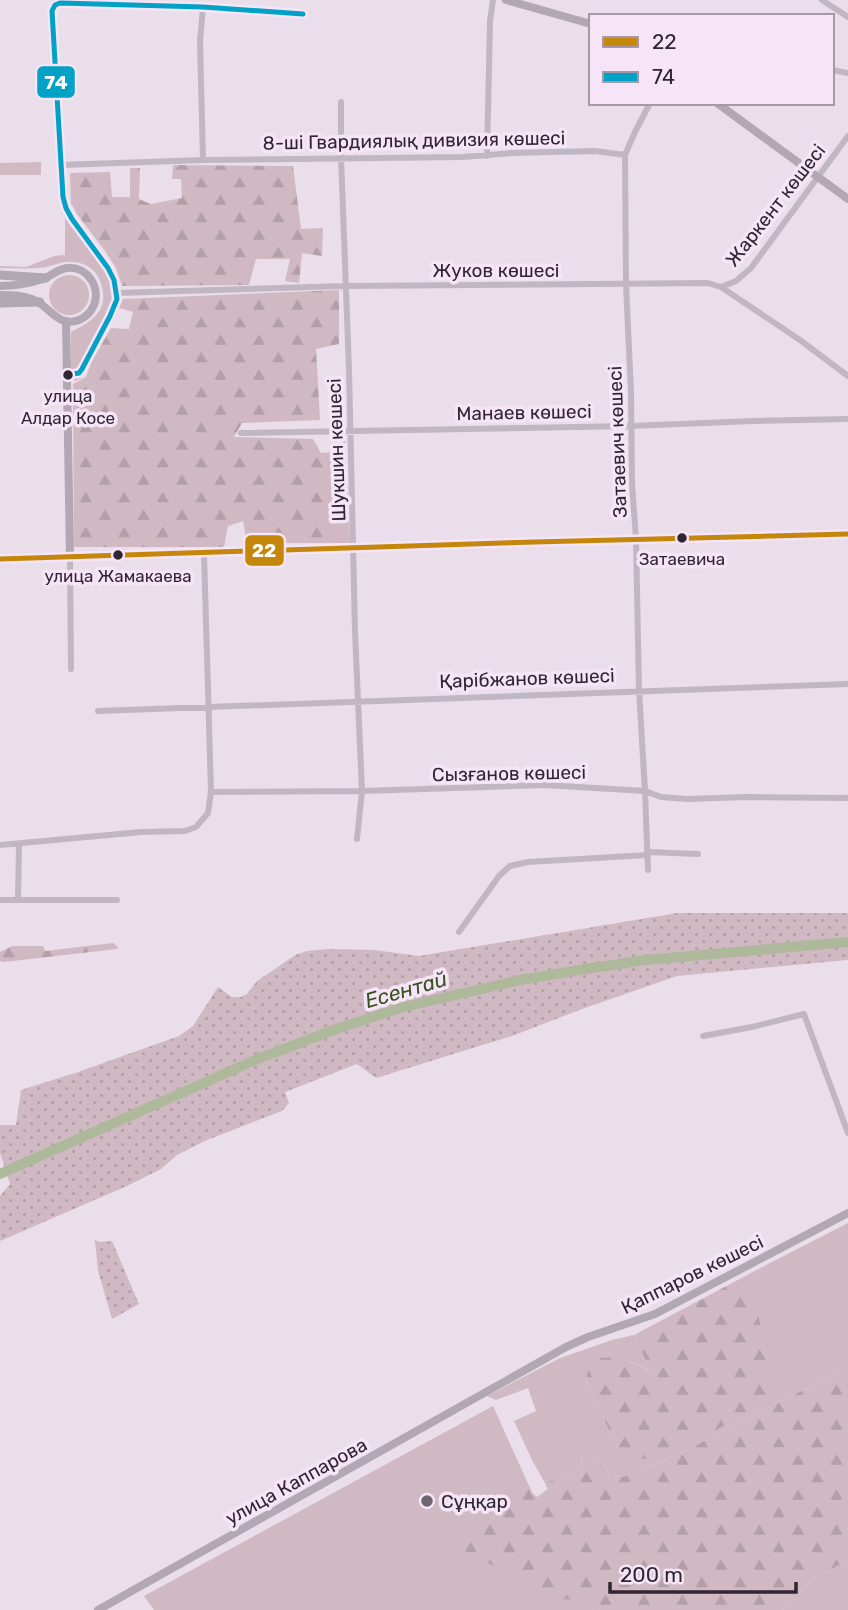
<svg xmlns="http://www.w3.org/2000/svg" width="848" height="1610" font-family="Rubik,sans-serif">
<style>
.grass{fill:#d0b9c3}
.forest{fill:url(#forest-firs)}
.park{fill:url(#park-dots)}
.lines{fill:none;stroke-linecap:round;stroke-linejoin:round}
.river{stroke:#aeb99c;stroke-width:10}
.street{stroke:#c1b7c3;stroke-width:6}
.secondary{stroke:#b2a8b4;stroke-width:8}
.primary{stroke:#afa7b1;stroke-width:9}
.bus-1-casing{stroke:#f6e4f7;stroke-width:10}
.bus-2-casing{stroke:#f6e4f7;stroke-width:10}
.bus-1{stroke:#c5860c;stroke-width:5}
.bus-2{stroke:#02a2c6;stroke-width:5}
.bus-dot{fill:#2f2632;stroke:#f6e4f7;stroke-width:2.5}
.poi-dot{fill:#706672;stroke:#f6e4f7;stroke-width:2.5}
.labels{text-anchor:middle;stroke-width:7;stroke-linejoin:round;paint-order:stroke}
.bus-label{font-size:17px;fill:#2f2632;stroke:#f6e4f7}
.street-label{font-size:19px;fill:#2f2632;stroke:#f6e4f7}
.poi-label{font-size:19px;fill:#2f2632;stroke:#f6e4f7;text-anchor:start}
.water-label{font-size:21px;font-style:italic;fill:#39501f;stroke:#f6e4f7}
.line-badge{stroke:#f6e4f7;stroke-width:2.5}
.badge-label{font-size:19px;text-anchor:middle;font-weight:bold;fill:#fff}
</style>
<defs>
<pattern id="forest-firs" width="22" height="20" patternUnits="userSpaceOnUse" patternTransform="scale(1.75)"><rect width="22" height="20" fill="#d0b9c3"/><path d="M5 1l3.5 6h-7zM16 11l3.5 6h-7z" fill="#b39fa8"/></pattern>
<pattern id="park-dots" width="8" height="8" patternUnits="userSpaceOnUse" patternTransform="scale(1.75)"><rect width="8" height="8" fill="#d0b9c3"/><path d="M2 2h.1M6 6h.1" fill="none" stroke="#b39fa8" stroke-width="1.8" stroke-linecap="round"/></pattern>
</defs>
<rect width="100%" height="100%" fill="#e9deea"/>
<path class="grass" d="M41,162V175H0V163Z
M65,218L98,261C133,291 97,331 86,362C84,367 83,373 82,378L75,381L70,378L71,332C87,324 106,314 103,293C101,269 82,258 60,263C53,265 46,268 39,268C26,269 13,268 0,268V266L26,267L54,256L65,255Z
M49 295a20 20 0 1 1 40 0a20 20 0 1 1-40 0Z
M848,1223V1367L675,1456L623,1477L611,1476L593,1454L582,1453L581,1468L573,1474L545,1483L532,1460L514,1421L536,1411L528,1388L496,1400L487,1396L560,1358L612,1340L634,1335L652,1371L619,1357L588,1368L586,1381L617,1447L752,1284L756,1272L766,1265Z
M493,1406L582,1603L594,1610H154L144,1596Z
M848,1560V1610H783L813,1579Z"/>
<path class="forest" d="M173,165L293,166L301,229L323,228L322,256L302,253L299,283L285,281L290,259H256L249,285L122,286L116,268L105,251L77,214L71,203L70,173L110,172L112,197H130V168H140L139,199L151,204L182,198L181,179H172Z
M339,290V344L316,349L320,420L242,423L234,437L313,439L321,453L336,452L345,437L350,543H247L243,521L228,526L224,547H74L73,384L86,377L91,363L111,328L129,329L133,312L119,308L123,299Z
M113,943L118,947L117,949L4,962L0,961V952L12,946H43L45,951Z
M766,1265L756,1272L752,1284L775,1397L695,1442L657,1458L646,1459L632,1457L617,1447L586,1381L588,1368L601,1358L619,1357L651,1371L634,1335Z
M848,1367V1560L813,1579L783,1610H594L582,1604L567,1599L551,1603L537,1600L494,1566L461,1549L481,1534L484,1501L523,1485L537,1497L548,1489L545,1483L573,1474L581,1468L582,1453L586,1450L593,1454L611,1476L623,1477L675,1456Z"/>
<path class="park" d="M677,913H848V960L677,976L582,1009L512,1036L376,1078L357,1064L285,1092L289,1103L282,1111L207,1140L177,1155L161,1169L127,1186L0,1241V1196L10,1184L0,1153V1125H16L21,1090L78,1072L179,1036L193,1026L218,987L232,997H241L247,994L257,981L275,969L295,955L307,951L327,949L374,950L419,956Z
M95,1240L100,1242L112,1241L139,1304L112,1319L98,1271Z"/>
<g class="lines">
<path class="river" d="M0,1174L255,1060L339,1028L404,1007L520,980L579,970L645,960L848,942"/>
<path class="street" d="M822,0L848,17
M832,70L848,73
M341,102V157L349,369L355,632L362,791L357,839
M487,156L490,21L493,0
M203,160L200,42L203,7
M61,165L203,160L462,157L512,153L595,151L625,155
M721,287L736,281L751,268L848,136
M116,293L345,286L708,283L721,287L800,340L848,376
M68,375L79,373L82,369L110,316L117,299L114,280L108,268L72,219L66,208L63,197L52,11L55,5L60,3L203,7L303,14
M241,433L631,426L753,421L848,419
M70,557L71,669
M98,711C348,700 598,692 848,684
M211,792L362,791L545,785L645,791L661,797L687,799L746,797L848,798
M0,845L141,832L185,831L196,827L208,813L211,792L204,553
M648,852L698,854
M648,870L645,791L639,690L636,539L632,483L631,391L626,285L625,155L635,132L650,103
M0,900H117
M18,900L19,845
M459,932L499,876L510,866L528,862L648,855
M703,1036L752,1027L804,1014L848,1133"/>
<path class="secondary" d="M506,0L591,24
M717,103L848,199
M0,286C15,286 28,284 43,279C51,276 58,269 67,268C87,266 101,287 94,305C91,312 86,317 79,320C57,328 49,305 32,299C22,295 11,295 0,295
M66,321L70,557
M0,559L534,542L848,534
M98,1610L566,1347L588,1337L655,1314L848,1213"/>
<path class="primary" d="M0,275L46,278
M0,303L40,302"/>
<defs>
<path id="bus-1" d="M0,559L534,542L848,534"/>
<path id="bus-2" d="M68,375L79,373L82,369L110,316L117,299L114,280L108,268L72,219L66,208L63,197L52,11L55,5L60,3L203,7L303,14"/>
</defs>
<use href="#bus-1" class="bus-1-casing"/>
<use href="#bus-2" class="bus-2-casing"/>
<use href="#bus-1" class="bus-1"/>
<use href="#bus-2" class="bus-2"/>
</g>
<g class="bus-dot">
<circle cx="68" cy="375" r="6"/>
<circle cx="682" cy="538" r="6"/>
<circle cx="118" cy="555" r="6"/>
</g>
<circle class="poi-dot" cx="427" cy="1501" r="7"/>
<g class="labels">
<g class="bus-label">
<text x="68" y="402">улица<tspan x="68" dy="22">Алдар Косе</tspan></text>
<text x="682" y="565">Затаевича</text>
<text x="118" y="582">улица Жамакаева</text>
</g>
<g class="street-label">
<text transform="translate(414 140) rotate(-1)" y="7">8-ші Гвардиялық дивизия көшесі</text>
<text transform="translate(775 205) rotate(-52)" y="7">Жаркент көшесі</text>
<text x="496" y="277">Жуков көшесі</text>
<text transform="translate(524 412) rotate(-1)" y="7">Манаев көшесі</text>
<text transform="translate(617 442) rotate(-92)" y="7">Затаевич көшесі</text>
<text transform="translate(336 450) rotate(-92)" y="7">Шукшин көшесі</text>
<text transform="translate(527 678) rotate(-2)" y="7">Қарібжанов көшесі</text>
<text transform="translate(509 773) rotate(-1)" y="7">Сызғанов көшесі</text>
<text transform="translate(692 1274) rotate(-26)" y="7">Қаппаров көшесі</text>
<text transform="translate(296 1481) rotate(-29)" y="7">улица Каппарова</text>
</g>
<g class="poi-label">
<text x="441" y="1508">Сұңқар</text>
</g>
<g class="water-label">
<text transform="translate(406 990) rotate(-16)" y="7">Есентай</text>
</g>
</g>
<g class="line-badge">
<rect x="36" y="65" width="40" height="34" rx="7" fill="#02a2c6"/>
<rect x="244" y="534" width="41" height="33" rx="7" fill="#c5860c"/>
</g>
<g class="badge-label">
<text x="56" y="89">74</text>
<text x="264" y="557">22</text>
</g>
<rect x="589" y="14" width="245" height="91" fill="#f6e4f7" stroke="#a698a8" stroke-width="2"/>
<rect x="603" y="37" width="35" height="10" fill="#c5860c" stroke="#a698a8" stroke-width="2"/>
<text x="652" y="49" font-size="21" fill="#2f2632">22</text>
<rect x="603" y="72" width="35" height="10" fill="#02a2c6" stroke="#a698a8" stroke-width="2"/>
<text x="652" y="84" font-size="21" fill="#2f2632">74</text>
<path d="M610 1582v10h186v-10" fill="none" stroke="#2f2632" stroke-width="3.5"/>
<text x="620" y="1582" font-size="21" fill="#2f2632" stroke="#f6e4f7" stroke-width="5" paint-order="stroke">200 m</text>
</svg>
